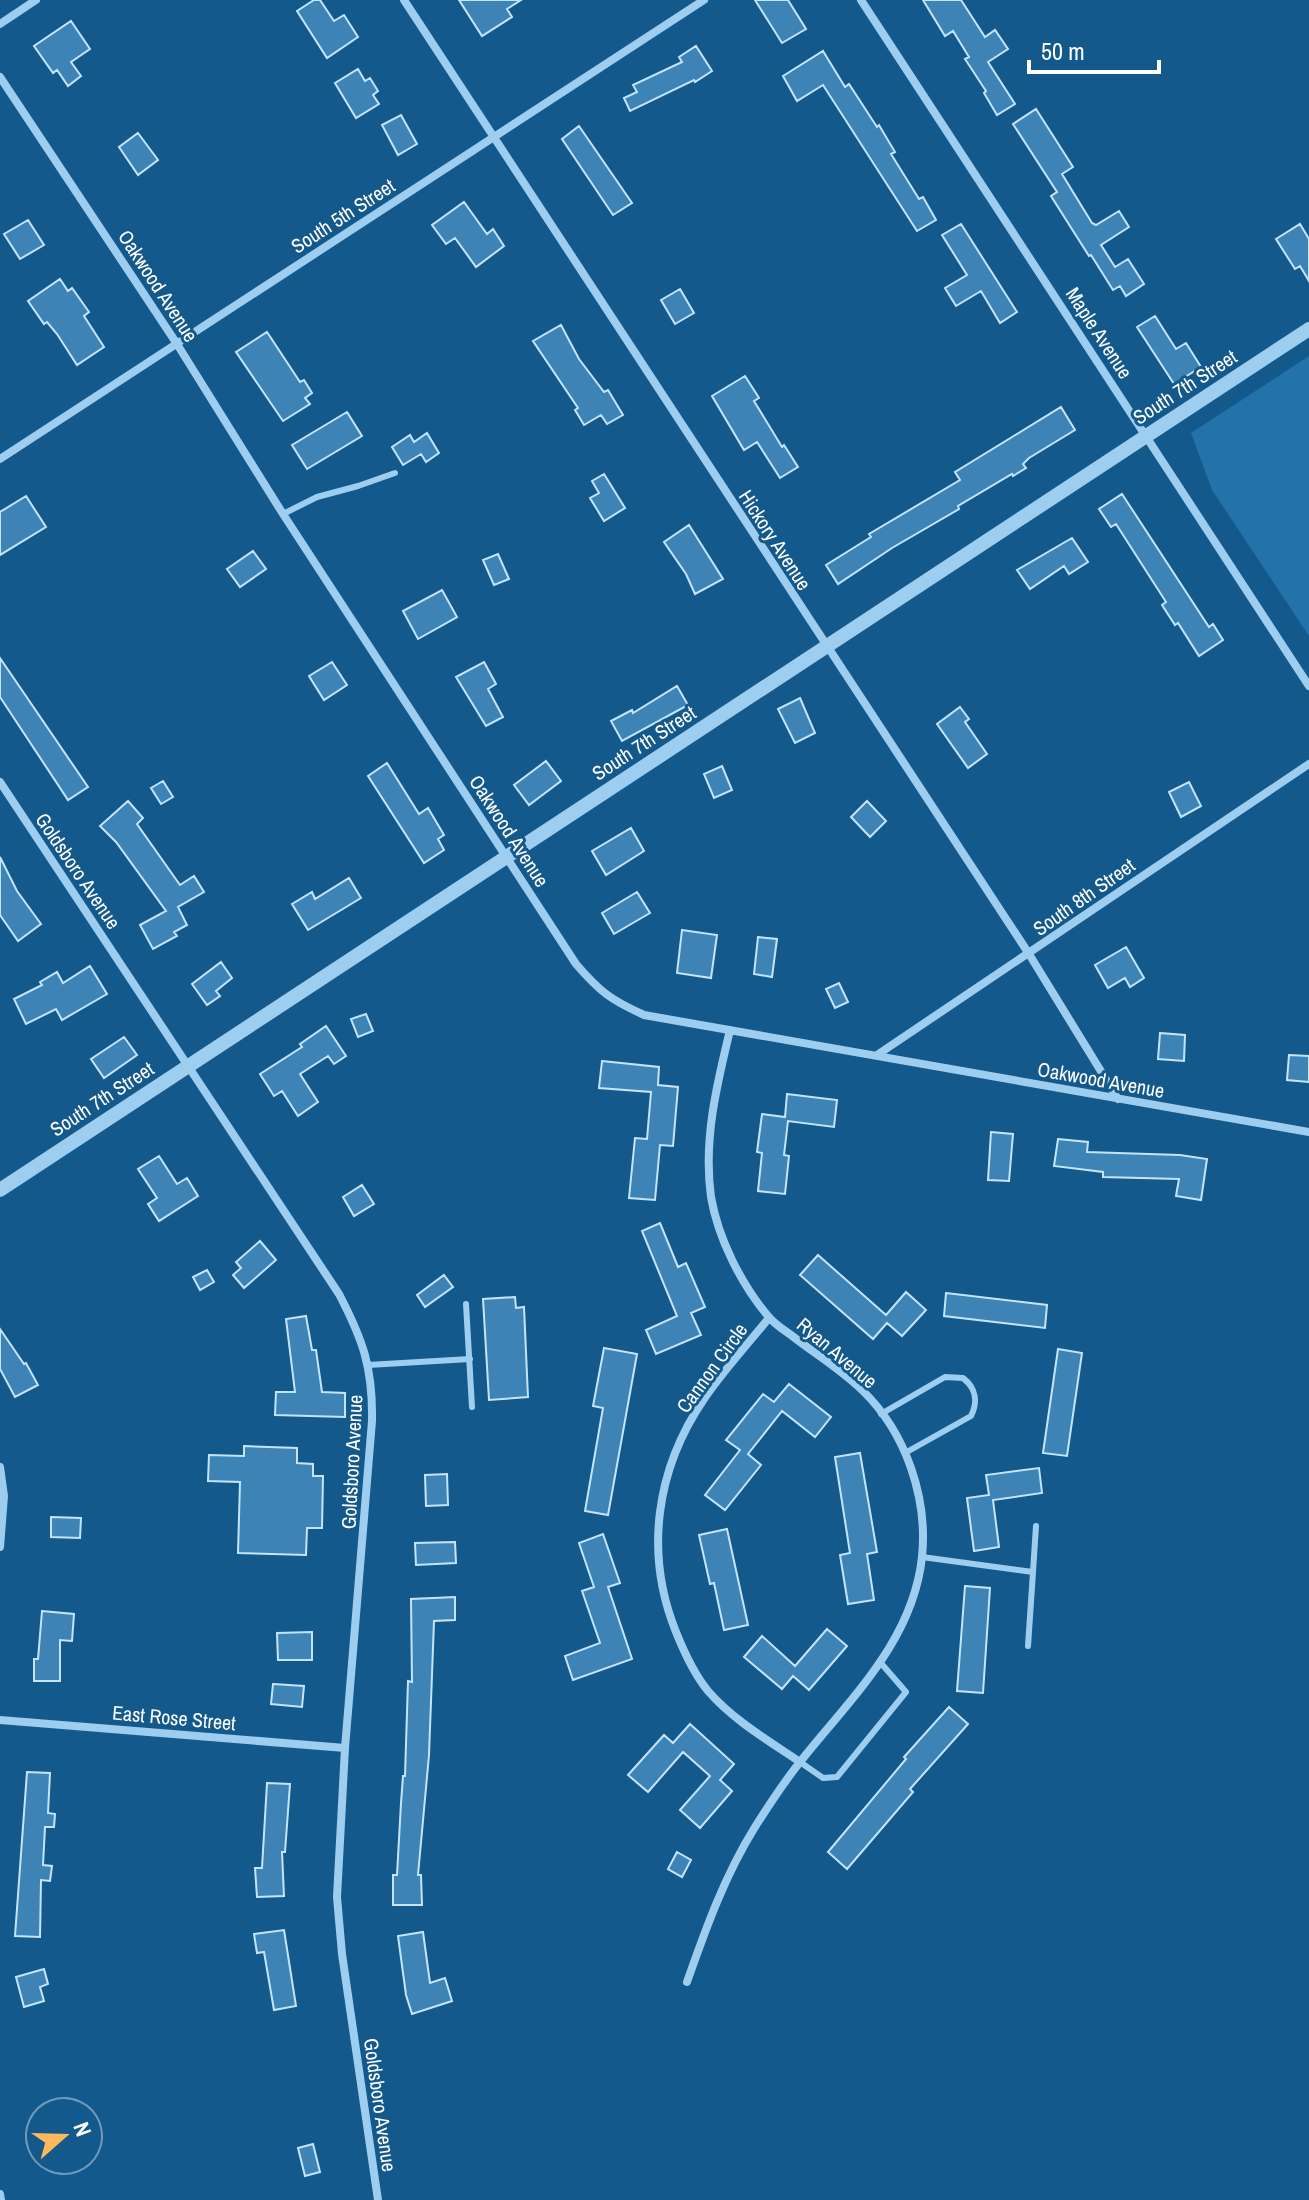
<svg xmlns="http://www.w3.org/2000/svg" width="1309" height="2200" font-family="'Archivo Narrow',sans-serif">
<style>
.green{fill:#2372a9}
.building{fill:#3d83b5;stroke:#c3e5fb;stroke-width:2}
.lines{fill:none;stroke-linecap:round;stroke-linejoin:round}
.service{stroke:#9dcef0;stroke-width:6}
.minor{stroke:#9dcef0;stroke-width:8}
.tertiary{stroke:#9dcef0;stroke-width:14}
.labels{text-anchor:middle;stroke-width:6;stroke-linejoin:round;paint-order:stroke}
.street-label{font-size:20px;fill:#fff;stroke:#14598c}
</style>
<rect width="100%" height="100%" fill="#14598c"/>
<path class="green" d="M1309,356V636L1212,490L1191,433Z"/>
<path class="building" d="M314,0H320L334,21L344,15L358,37L327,58L297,11Z
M459,0H521L507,9L512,17L482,36Z
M755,0H788L806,29L782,43Z
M923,0H961L985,37L995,30L1008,49L988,62L1015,104L997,115L984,93L986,91L965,59L969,57L953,31L945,36Z
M71,21L90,49L71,62L81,76L68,86L57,70L53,73L34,46Z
M696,46L712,71L695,82L694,80L630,111L624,98L637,92L633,85L682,62L679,57Z
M823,51L845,87L849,84L877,127L879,125L895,152L891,154L919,199L923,197L936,220L917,231L823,85L797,101L783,76Z
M358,69L365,81L370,78L378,91L373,95L379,104L356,118L335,83Z
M1036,109L1073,167L1062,174L1092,223L1096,225L1119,211L1129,227L1101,245L1115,267L1128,259L1144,284L1126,296L1120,286L1113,290L1091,255L1089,256L1051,196L1057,192L1013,124Z
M401,115L417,144L398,155L382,125Z
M579,126L632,203L613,215L562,139Z
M138,133L158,160L138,175L119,147Z
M464,202L487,234L493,229L504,246L476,267L455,238L446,244L432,225Z
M28,220L44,245L20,259L4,234Z
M961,224L1017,312L1000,323L981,291L956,306L945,288L967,275L942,235Z
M1300,224L1309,239V281L1300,266L1295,269L1276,239Z
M60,279L68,291L72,288L89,312L84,316L104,347L77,365L57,334L47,322L44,324L28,301Z
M680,289L694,313L675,324L661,300Z
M1155,316L1176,349L1186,343L1201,367L1174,384L1137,327Z
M561,325L579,359L604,392L608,390L623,415L607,424L601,415L584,425L575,410L578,408L533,341Z
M267,332L300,382L304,380L312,393L305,398L310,404L283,421L236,352Z
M745,376L759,398L754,401L782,447L784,445L798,467L780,478L757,442L744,450L712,396Z
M1061,407L1075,430L1029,458L1023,464L1026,468L1013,476L1012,474L958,506L959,509L892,548L838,584L826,565L871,537L869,534L960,480L955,472Z
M347,412L362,436L307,469L292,445Z
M427,433L439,453L426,462L421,454L403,465L392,447L410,435L414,442Z
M604,474L625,508L604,521L590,498L599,493L592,481Z
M1122,494L1209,627L1213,624L1223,640L1199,656L1178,623L1175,625L1162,605L1166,602L1116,524L1111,527L1099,509Z
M26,496L46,527L0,555V512Z
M689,525L723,579L695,594L686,574L664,542Z
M1072,538L1088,562L1069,574L1064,566L1030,589L1017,570Z
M253,551L266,569L240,587L227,569Z
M498,554L509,579L494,585L483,560Z
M442,590L457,617L418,639L403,611Z
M0,658L88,787L68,800L0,697Z
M332,662L347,685L324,700L309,676Z
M484,662L496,684L488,689L503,717L486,726L456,677Z
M677,686L688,705L622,741L611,721L632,710L633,713Z
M800,698L815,733L795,743L778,709Z
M960,707L969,719L965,722L987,754L968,768L937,724Z
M546,761L561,781L529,805L514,785Z
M387,763L419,814L428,808L444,835L438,839L444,850L424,863L368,776Z
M722,766L732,790L714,798L704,774Z
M163,781L173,797L161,804L151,788Z
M1189,782L1201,806L1181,817L1169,792Z
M128,801L143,818L137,824L180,885L194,876L204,892L178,907L187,925L174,932L177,936L153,949L140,925L166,911L116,842L100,826Z
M867,801L886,821L870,837L851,817Z
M631,828L644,851L606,875L592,851Z
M0,857L17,891L41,924L18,941L0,915Z
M349,878L361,898L308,930L292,904L312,892L315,899Z
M637,892L650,913L614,934L602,913Z
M682,930L717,935L711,978L677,973Z
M758,937L777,939L772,977L754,974Z
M1126,947L1144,978L1130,987L1125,978L1108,988L1095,965Z
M221,962L232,978L216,991L220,996L207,1005L192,984Z
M90,966L107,994L62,1020L56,1009L26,1024L14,999L42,985L40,982L57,972L63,983Z
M839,983L848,1002L835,1008L826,989Z
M366,1014L373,1031L358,1037L351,1019Z
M326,1026L346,1056L334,1064L328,1056L300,1074L318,1102L298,1116L282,1091L274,1096L260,1074L302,1047L300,1044Z
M1160,1033L1185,1035L1184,1061L1158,1059Z
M124,1037L137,1055L104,1078L91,1059Z
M1289,1055L1309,1056V1082L1287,1080Z
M602,1061L659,1067L658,1085L678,1087L673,1146L660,1145L655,1200L629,1198L635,1138L647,1139L651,1092L599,1088Z
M787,1094L837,1100L834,1127L788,1121L784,1155L789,1156L785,1194L758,1191L762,1153L757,1152L762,1114L785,1117Z
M991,1132L1013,1134L1009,1181L988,1180Z
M1058,1139L1088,1142L1087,1152L1180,1155L1207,1159L1201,1200L1176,1196L1179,1179L1103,1177V1172L1054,1166Z
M159,1156L177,1184L187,1178L198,1196L159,1221L148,1204L157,1198L138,1169Z
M362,1185L374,1204L354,1216L343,1197Z
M660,1223L678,1267L686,1263L705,1307L691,1313L701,1335L656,1354L646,1330L677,1316L642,1231Z
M260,1241L276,1260L244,1288L233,1275L241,1268L236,1262Z
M818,1255L886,1315L906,1292L926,1310L902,1336L887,1323L873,1339L800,1275Z
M207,1270L214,1282L200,1290L193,1277Z
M444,1275L453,1287L425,1307L417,1295Z
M946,1293L1047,1305L1045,1328L944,1316Z
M515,1297L516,1308L524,1307L528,1397L489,1400L483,1299Z
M306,1316L312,1350H316L322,1392L345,1393V1417L275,1415L276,1392H295L286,1319Z
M0,1329L24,1364L26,1363L38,1385L15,1397L0,1369Z
M604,1348L637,1354L608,1515L585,1511L603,1408L593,1406Z
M1058,1349L1082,1353L1067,1456L1043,1453Z
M789,1384L831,1417L815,1437L782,1411L748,1454L761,1465L725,1510L705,1495L740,1450L726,1440L763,1394L774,1402Z
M244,1446L297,1448V1463L313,1464V1476H323L322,1528H307L306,1555L238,1553L240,1482L208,1481L209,1455L244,1456Z
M860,1453L877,1552L867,1554L874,1600L848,1604L840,1555L850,1553L835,1457Z
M1039,1468L1042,1493L993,1500L999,1547L974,1551L967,1498L989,1495L986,1475Z
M447,1474L448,1505L426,1506L425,1475Z
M51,1517L81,1518L80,1538L51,1537Z
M727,1529L748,1625L724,1630L714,1583L710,1584L699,1535Z
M603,1534L620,1583L608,1587L632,1659L573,1680L565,1656L600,1643L582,1591L594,1587L579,1543Z
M455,1542L456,1563L416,1565L415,1543Z
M965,1586L990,1588L983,1693L957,1691Z
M455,1597V1620L434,1621L429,1755L418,1875H421L422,1905H393V1875H397L401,1803L403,1776H405L408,1681L412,1682L411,1599Z
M42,1611L74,1614L72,1641L60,1640V1681H34V1659H38Z
M827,1629L847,1646L809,1690L793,1676L782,1689L744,1657L762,1636L795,1666Z
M312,1632V1660H278L277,1633Z
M273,1684L304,1686L302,1707L271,1704Z
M949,1707L968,1724L910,1789L913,1792L847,1869L828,1852L906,1759L904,1757Z
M690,1724L734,1764L720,1780L732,1791L700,1828L680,1810L710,1776L683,1752L648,1792L628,1775L664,1735L673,1743Z
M27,1772L50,1773L48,1813L55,1814L54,1827H45L43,1865L52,1866L50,1881L41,1880L40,1937L15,1936Z
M267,1783L290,1784L285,1852H282L284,1896L257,1897L255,1868H262Z
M677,1852L691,1860L682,1877L668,1869Z
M284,1930L296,2006L274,2010L264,1952L257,1953L254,1934Z
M423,1932L430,1983L445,1978L452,2001L412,2014L406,1995L398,1936Z
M44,1969L48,1984L40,1987L44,2001L24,2007L16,1977Z
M313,2144L320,2172L305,2176L298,2148Z"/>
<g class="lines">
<path class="service" d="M283,514L317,497L358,486L395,473
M466,1304L472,1407
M368,1365L470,1359
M881,1414L945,1377L963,1378C976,1388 978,1402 971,1416L905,1453
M922,1557L1033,1572L1028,1646
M1033,1572L1036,1526
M800,1762L823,1778L837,1777L906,1692L880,1662"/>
<path class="minor" d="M404,0L1029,954L1118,1099
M861,0L1309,686
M0,24L36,0
M0,77L177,344L283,514L576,964C600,992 611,1000 644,1015L1309,1132
M0,459L704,0
M0,782L339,1294C363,1340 373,1368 372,1421L345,1748L337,1897L342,1954L378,2200
M877,1055L1309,764
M769,1318C747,1345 723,1371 704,1399C656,1469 644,1553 676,1632C684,1652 694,1674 708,1691C733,1720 769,1741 800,1762
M0,1467L4,1496L0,1547
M0,1720L345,1748
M687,1982C706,1928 725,1875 755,1827C769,1805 784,1782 800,1762C850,1699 913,1641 922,1557C928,1498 906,1433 863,1391C842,1370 815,1354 791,1335C784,1330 774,1324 768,1316C741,1284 718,1238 711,1197C703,1140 717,1084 730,1030
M0,2194L1,2200"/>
<path class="tertiary" d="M0,1190L1309,329"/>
</g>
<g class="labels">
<g class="street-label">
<text transform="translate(343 216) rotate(-33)" y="7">South 5th Street</text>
<text transform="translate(158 286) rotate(57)" y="7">Oakwood Avenue</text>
<text transform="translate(1099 333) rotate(57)" y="7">Maple Avenue</text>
<text transform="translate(1185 387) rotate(-33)" y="7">South 7th Street</text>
<text transform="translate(775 540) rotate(57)" y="7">Hickory Avenue</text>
<text transform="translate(644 743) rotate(-33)" y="7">South 7th Street</text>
<text transform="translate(509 831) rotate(57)" y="7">Oakwood Avenue</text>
<text transform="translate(78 871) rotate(56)" y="7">Goldsboro Avenue</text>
<text transform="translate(1084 897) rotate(-35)" y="7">South 8th Street</text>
<text transform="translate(1101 1080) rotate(10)" y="7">Oakwood Avenue</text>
<text transform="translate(102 1099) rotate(-33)" y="7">South 7th Street</text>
<text transform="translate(837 1353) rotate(40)" y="7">Ryan Avenue</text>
<text transform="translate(712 1368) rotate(-54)" y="7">Cannon Circle</text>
<text transform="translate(352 1462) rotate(-87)" y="7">Goldsboro Avenue</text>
<text transform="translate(174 1718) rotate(5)" y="7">East Rose Street</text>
<text transform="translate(380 2105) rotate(82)" y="7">Goldsboro Avenue</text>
</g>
</g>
<g transform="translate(64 2136) rotate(70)"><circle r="38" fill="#14598c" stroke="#729bba" stroke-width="2"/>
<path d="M0-6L14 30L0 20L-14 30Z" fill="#ffb95c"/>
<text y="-12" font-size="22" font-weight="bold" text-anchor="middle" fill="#ffffff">N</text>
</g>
<path d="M1029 60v12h130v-12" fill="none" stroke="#ffffff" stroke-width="4"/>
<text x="1041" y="60" font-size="24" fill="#ffffff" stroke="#14598c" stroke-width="6" paint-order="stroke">50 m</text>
</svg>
